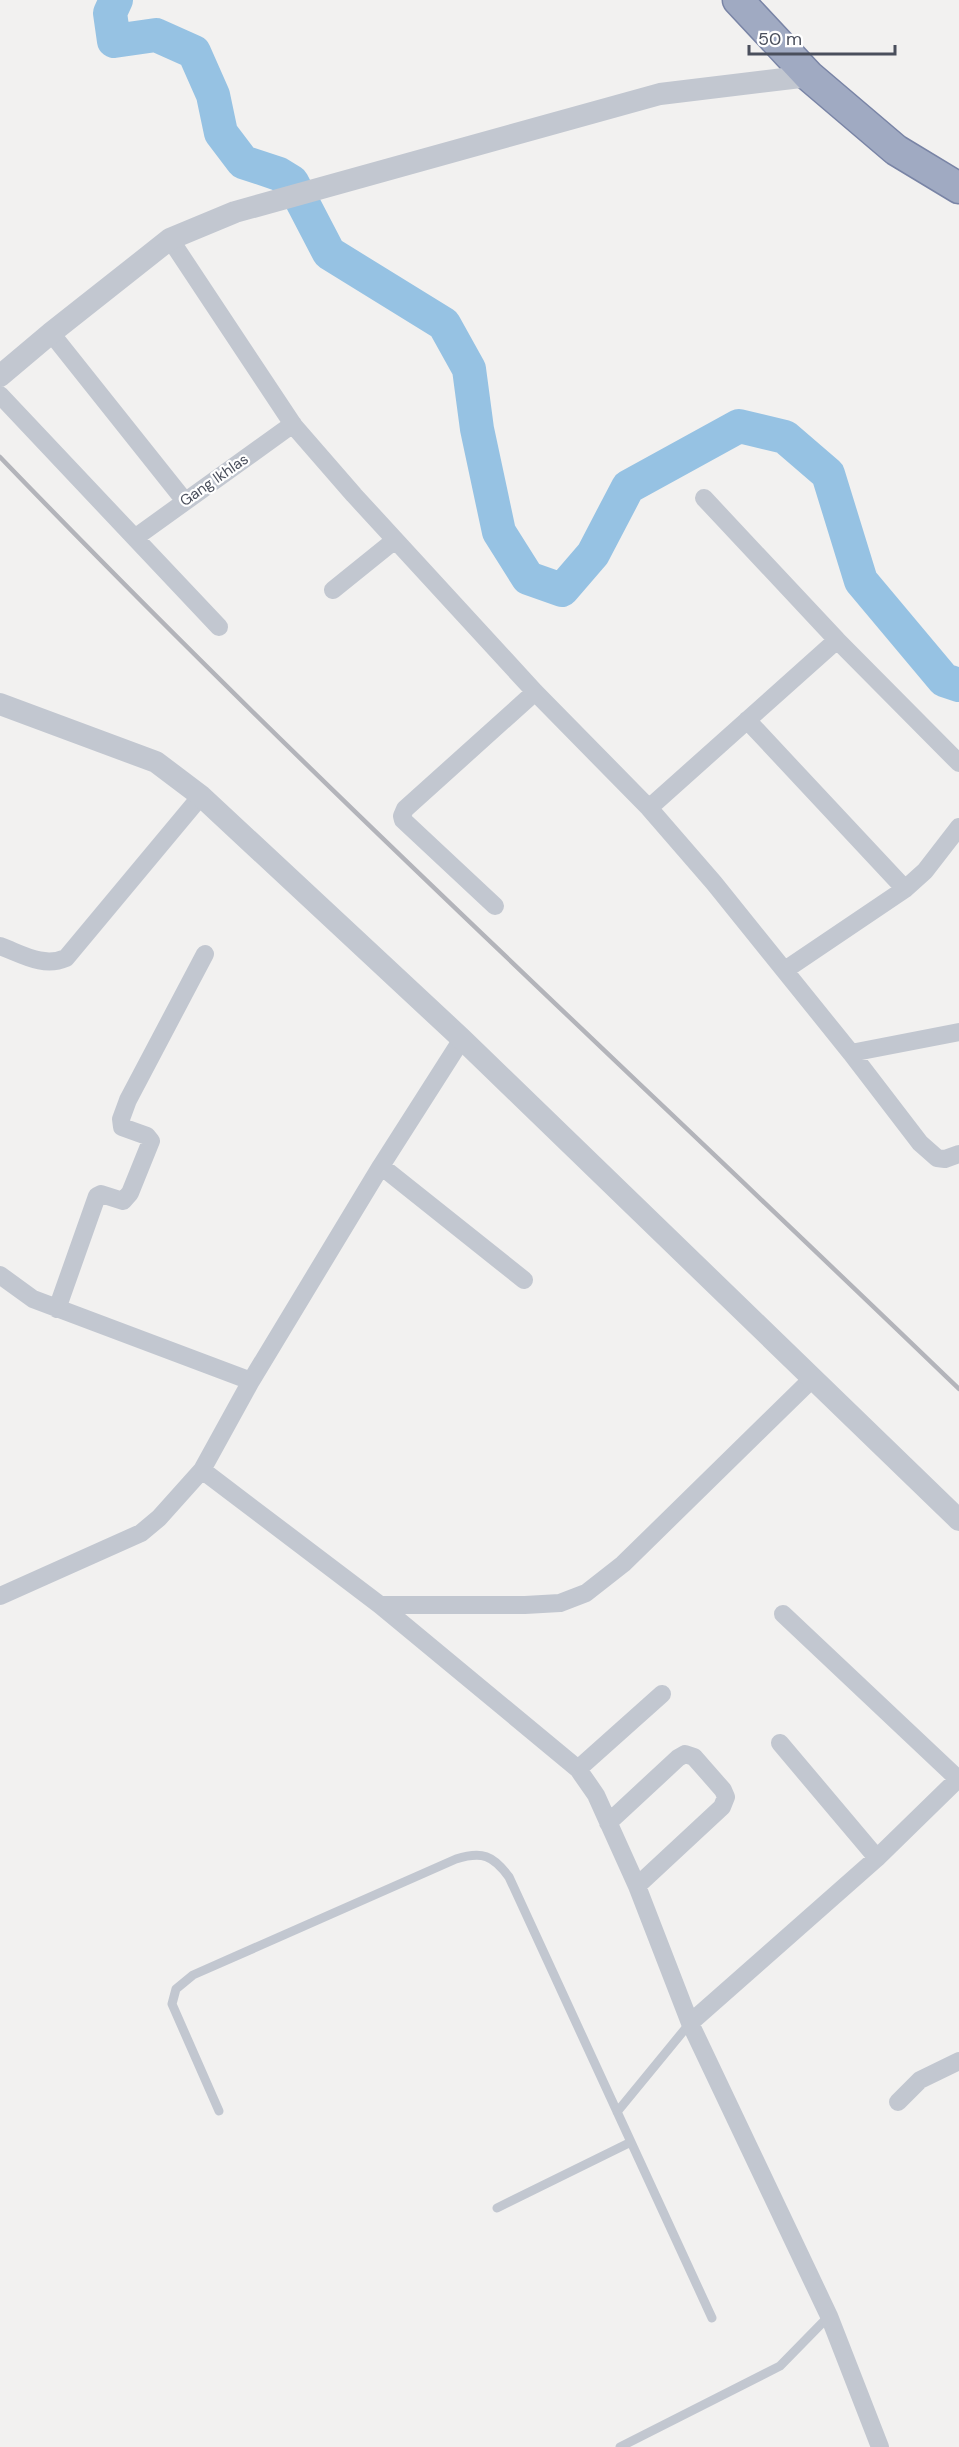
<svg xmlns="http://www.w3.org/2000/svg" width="959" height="2447" font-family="'DM Sans',sans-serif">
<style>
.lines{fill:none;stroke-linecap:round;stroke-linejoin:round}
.river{stroke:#96c2e3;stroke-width:34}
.trunk-casing{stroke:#7984a5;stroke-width:33}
.service{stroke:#c2c7d0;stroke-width:9}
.minor{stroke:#c2c7d0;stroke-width:18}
.tertiary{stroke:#c2c7d0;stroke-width:22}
.trunk{stroke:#a0aac2;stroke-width:30}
.rail{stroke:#b3b4ba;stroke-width:4.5}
.labels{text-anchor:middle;stroke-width:4.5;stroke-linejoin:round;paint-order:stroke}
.street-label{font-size:15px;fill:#4a4f5c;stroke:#fff}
</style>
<rect width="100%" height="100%" fill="#f2f1f0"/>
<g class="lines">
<path class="river" d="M116,0L110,13L114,41L156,35L194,52L213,95L221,133L243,162L279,174L292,182L329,253L444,324L469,369L477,429L499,532L528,578L562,590L593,554L628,487L739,426L785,437L828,474L861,581L944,680L959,685"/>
<defs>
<path id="trunk" d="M738,0L809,76L896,150L959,188"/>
</defs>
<use href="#trunk" class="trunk-casing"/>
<path class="service" d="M219,2111L172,2004L176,1989L193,1975L456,1859C482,1851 493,1855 509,1877L712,2318
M617,2112L690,2023
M497,2208L631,2142
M620,2447L780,2366L829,2316"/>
<path class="minor" d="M170,239L294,426L354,495L535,692L649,808L714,883L851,1053L920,1143L937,1158L945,1159L959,1154
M51,333L184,500
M0,395L219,627
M704,498L837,640L959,763
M136,537L293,424
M333,590L395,540
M747,720L905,889
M649,808L837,640
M495,906L403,820L402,816L405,809L535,692
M0,946C22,954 43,968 66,958L201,796
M785,970L905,889L925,871L959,827
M851,1053L959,1032
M381,1166L524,1280
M0,1275L33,1299L251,1381
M57,1309L97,1196L101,1194L123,1201L130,1193L151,1141L147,1136L122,1127L121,1119L128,1100L205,954
M202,1470L380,1605L578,1769L596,1795L637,1886L690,2023L829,2316L880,2447
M0,1596L141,1533L159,1518L202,1470L251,1381L381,1166L462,1039
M380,1605H525L560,1603L586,1593L623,1564L813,1378
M783,1614L958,1779
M780,1743L877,1858
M578,1769L662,1694
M608,1823L678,1758L685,1754L694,1757L723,1790L726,1797L722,1807L637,1886
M690,2023L877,1858L959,1778
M898,2102L920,2080L959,2061"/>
<path class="tertiary" d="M0,376L51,333L170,239L235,212L660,94L809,76
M0,704L156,762L201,796L462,1039L959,1520"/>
<use href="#trunk" class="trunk"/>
<path class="rail" d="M0,457C309,778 638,1079 959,1389"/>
</g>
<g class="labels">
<g class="street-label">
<text transform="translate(214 480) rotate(-35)" y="5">Gang Ikhlas</text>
</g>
</g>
<path d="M749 45v9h146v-9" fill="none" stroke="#4a4f5c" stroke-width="3"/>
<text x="758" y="45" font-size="18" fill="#4a4f5c" stroke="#ffffff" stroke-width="4.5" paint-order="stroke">50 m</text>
</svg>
